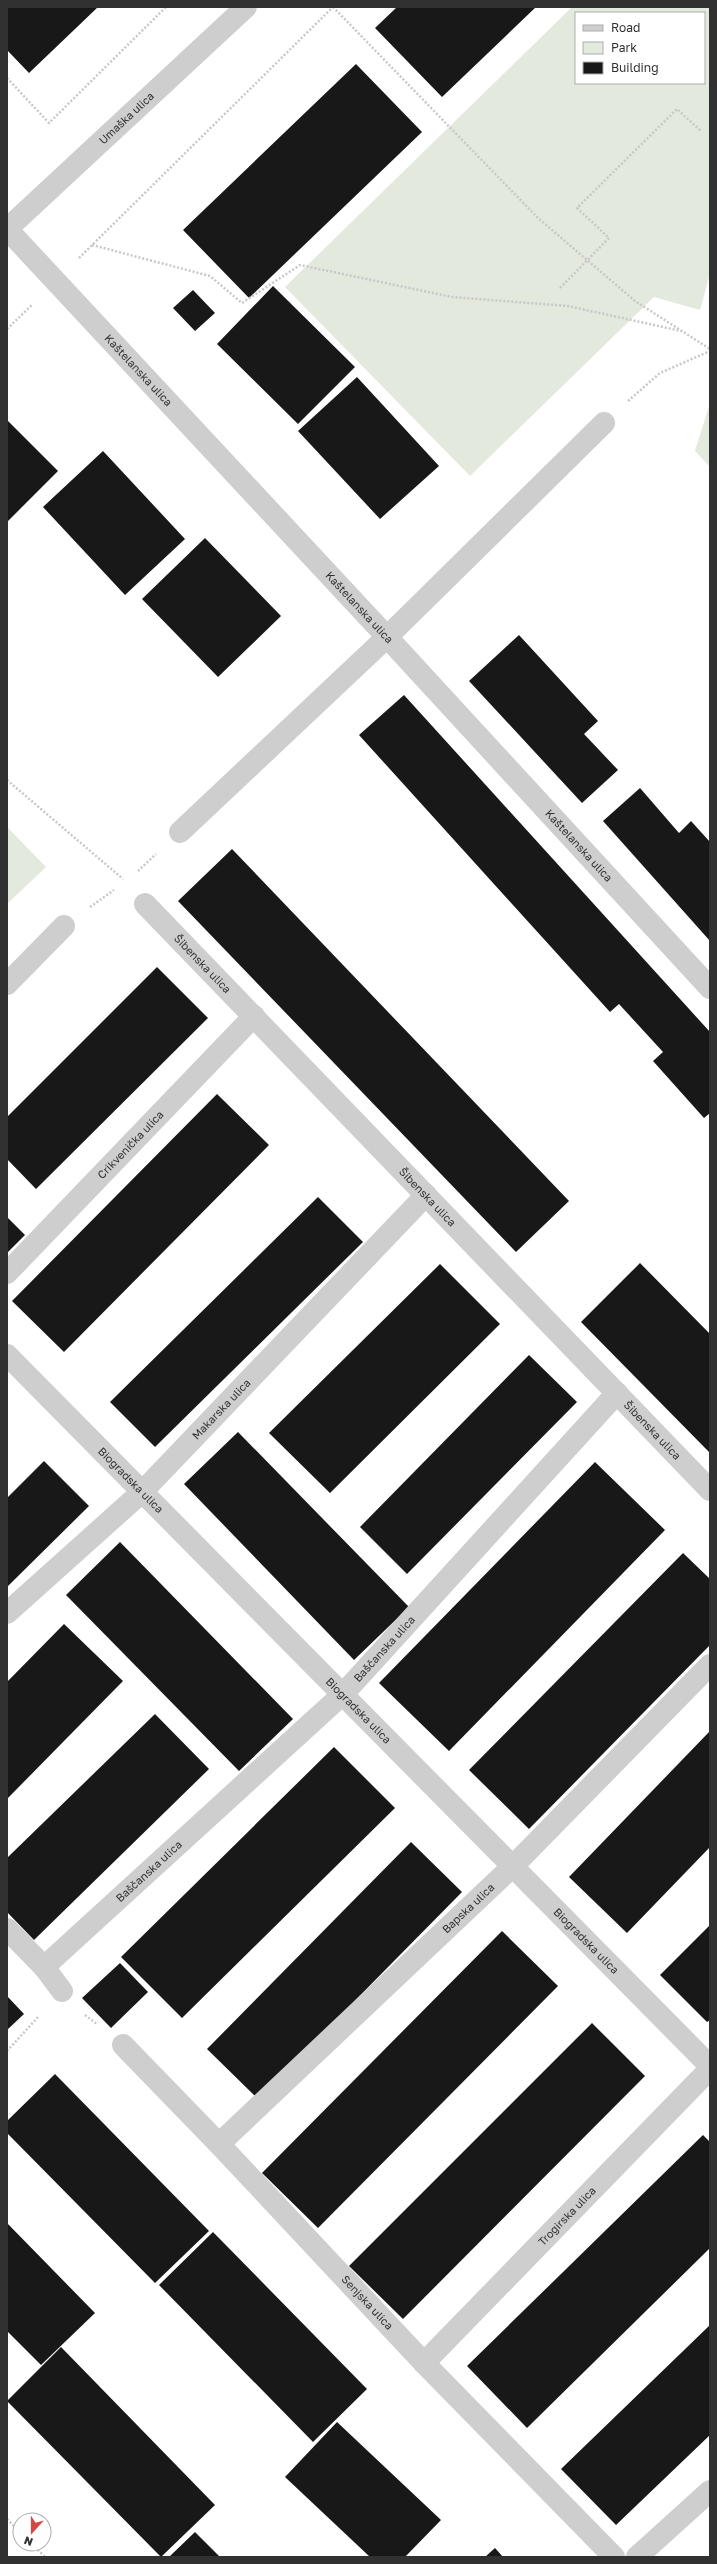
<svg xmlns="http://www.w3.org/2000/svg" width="717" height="2564" font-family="'Golos Text',sans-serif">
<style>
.green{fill:#e3e9dd;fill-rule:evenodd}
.building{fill:#181818}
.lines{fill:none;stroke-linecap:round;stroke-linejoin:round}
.path{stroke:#c8c8c8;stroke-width:2.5;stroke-dasharray:2 2;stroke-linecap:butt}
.minor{stroke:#cecece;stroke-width:22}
.labels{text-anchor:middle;stroke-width:4;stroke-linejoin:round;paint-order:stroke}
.street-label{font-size:11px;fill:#313131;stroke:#fff}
</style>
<rect width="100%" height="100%" fill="#fff"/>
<path class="green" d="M572,7H710V274L700,310L654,297L470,476L285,287ZM576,13H704V83H576Z
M710,403V467L695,451Z
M7,827L46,867L7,904Z"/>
<path class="building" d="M7,7H98L29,73L7,50Z
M397,7H536L442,97L375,28Z
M356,64L422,132L249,298L183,230Z
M273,286L355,367L298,424L217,344Z
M193,290L215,313L195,331L173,308Z
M357,377L439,466L380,519L298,431Z
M7,420L58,471L7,522Z
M103,451L185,539L125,595L43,507Z
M205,538L281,616L218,677L142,599Z
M519,635L598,721L584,734L618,770L582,803L469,681Z
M404,695L710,1032V1113L704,1118L653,1061L663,1052L619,1004L610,1012L359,735Z
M640,788L679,833L691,821L710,842V941L603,821Z
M232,849L569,1201L516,1252L178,901Z
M157,967L208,1018L36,1189L7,1159V1117Z
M217,1094L269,1145L64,1352L12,1301Z
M318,1197L363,1242L155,1447L110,1402Z
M7,1217L25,1235L7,1253Z
M640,1263L710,1334V1453L581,1322Z
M440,1264L500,1324L330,1493L269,1433Z
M529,1355L577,1402L407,1574L360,1527Z
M238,1432L409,1607L354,1660L184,1484Z
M44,1461L89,1506L7,1587V1498Z
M595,1462L665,1530L449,1751L379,1683Z
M120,1542L293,1719L239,1771L66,1595Z
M683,1553L710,1579V1645L529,1829L469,1770Z
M64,1624L123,1681L7,1799V1682Z
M155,1714L209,1769L34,1940L7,1912V1858Z
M710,1731V1847L627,1933L569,1877Z
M334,1747L395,1808L182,2018L121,1957Z
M411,1842L462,1892L258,2099L207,2049Z
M710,1925V2020L707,2022L660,1975Z
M502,1931L558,1986L318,2228L262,2173Z
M120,1963L148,1992L111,2028L82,1998Z
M7,1996L24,2014L7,2030Z
M592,2023L645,2076L403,2319L349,2266Z
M55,2074L209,2231L155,2283L7,2133V2121Z
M703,2135L710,2142V2248L527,2428L467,2366Z
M7,2223L95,2313L41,2365L7,2331Z
M213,2232L367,2389L313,2442L159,2285Z
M710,2325V2435L616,2525L561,2469Z
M61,2347L215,2505L161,2557L7,2401Z
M337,2422L441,2520L405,2557H370L285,2477Z
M195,2532L220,2557H169Z
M495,2548L503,2557H485Z"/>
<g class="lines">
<path class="path" d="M333,7L538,218L635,301L710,349
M7,78L49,123L166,7
M92,245L210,276L242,303L300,265L452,297L568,306L681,331
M79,258L333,7
M560,288L609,238L577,208L677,109L701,131
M7,329L32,305
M628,401L660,373L710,351
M7,780L123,879
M138,871L156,854
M90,907L114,890
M85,2015L97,2024
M7,2051L39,2016
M7,2519L20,2532
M32,2544L45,2557"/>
<g class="minor">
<path id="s1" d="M7,229L387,637L710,988"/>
<path id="s2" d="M7,229L246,7"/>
<path d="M180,832L387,637L604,423"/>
<path id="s3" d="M145,904L710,1490"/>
<path d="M7,984L64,926"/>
<path id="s4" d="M7,1273L254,1016"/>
<path id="s5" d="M7,1355L710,2066"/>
<path id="s6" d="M7,1613L142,1492L426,1195"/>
<path d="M7,1929L44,1967L62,1991"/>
<path id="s7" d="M44,1967L344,1693L617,1393"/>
<path id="s8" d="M123,2045L219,2144L424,2363L614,2557"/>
<path id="s9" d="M219,2144L514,1865L710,1665"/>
<path id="s10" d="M424,2363L710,2069"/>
<path d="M637,2557L710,2491"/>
</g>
</g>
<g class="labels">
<g class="street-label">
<text dy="4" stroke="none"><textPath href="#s2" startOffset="163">Umaška ulica</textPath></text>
<text dy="4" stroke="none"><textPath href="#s1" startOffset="193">Kaštelanska ulica</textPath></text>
<text dy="4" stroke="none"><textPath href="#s1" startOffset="517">Kaštelanska ulica</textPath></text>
<text dy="4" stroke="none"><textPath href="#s1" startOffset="841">Kaštelanska ulica</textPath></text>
<text dy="4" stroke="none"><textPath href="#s3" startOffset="83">Šibenska ulica</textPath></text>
<text dy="4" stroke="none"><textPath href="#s4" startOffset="178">Crikvenička ulica</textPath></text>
<text dy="4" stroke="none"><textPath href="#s3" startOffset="407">Šibenska ulica</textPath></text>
<text dy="4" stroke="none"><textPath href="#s6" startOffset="296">Makarska ulica</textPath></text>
<text dy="4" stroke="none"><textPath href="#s3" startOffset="731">Šibenska ulica</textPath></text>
<text dy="4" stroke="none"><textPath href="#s5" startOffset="176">Biogradska ulica</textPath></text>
<text dy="4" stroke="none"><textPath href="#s7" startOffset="466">Baščanska ulica</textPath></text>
<text dy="4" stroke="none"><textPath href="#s5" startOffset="500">Biogradska ulica</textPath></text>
<text dy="4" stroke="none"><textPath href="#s7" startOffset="142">Baščanska ulica</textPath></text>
<text dy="4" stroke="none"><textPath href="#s9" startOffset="343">Bapska ulica</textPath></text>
<text dy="4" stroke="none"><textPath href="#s5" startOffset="824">Biogradska ulica</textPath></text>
<text dy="4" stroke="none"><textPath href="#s10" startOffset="205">Trogirska ulica</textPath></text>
<text dy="4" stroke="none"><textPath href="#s8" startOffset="355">Senjska ulica</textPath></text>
</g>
</g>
<rect width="717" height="2564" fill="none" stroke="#313131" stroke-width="16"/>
<rect x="575" y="12" width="130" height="72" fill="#ffffff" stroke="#adadad"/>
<rect x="583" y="25" width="20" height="6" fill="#cecece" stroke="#adadad"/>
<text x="611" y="32" font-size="12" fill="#313131">Road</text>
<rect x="583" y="42" width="20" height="12" fill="#e3e9dd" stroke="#adadad"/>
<text x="611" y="52" font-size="12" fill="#313131">Park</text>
<rect x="583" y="62" width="20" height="12" fill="#181818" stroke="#adadad"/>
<text x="611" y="72" font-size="12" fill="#313131">Building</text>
<g transform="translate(32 2532) rotate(201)"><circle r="19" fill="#ffffff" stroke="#adadad"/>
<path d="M0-3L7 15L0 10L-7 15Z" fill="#d54745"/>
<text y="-6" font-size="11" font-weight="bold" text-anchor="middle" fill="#313131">N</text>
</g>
</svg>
